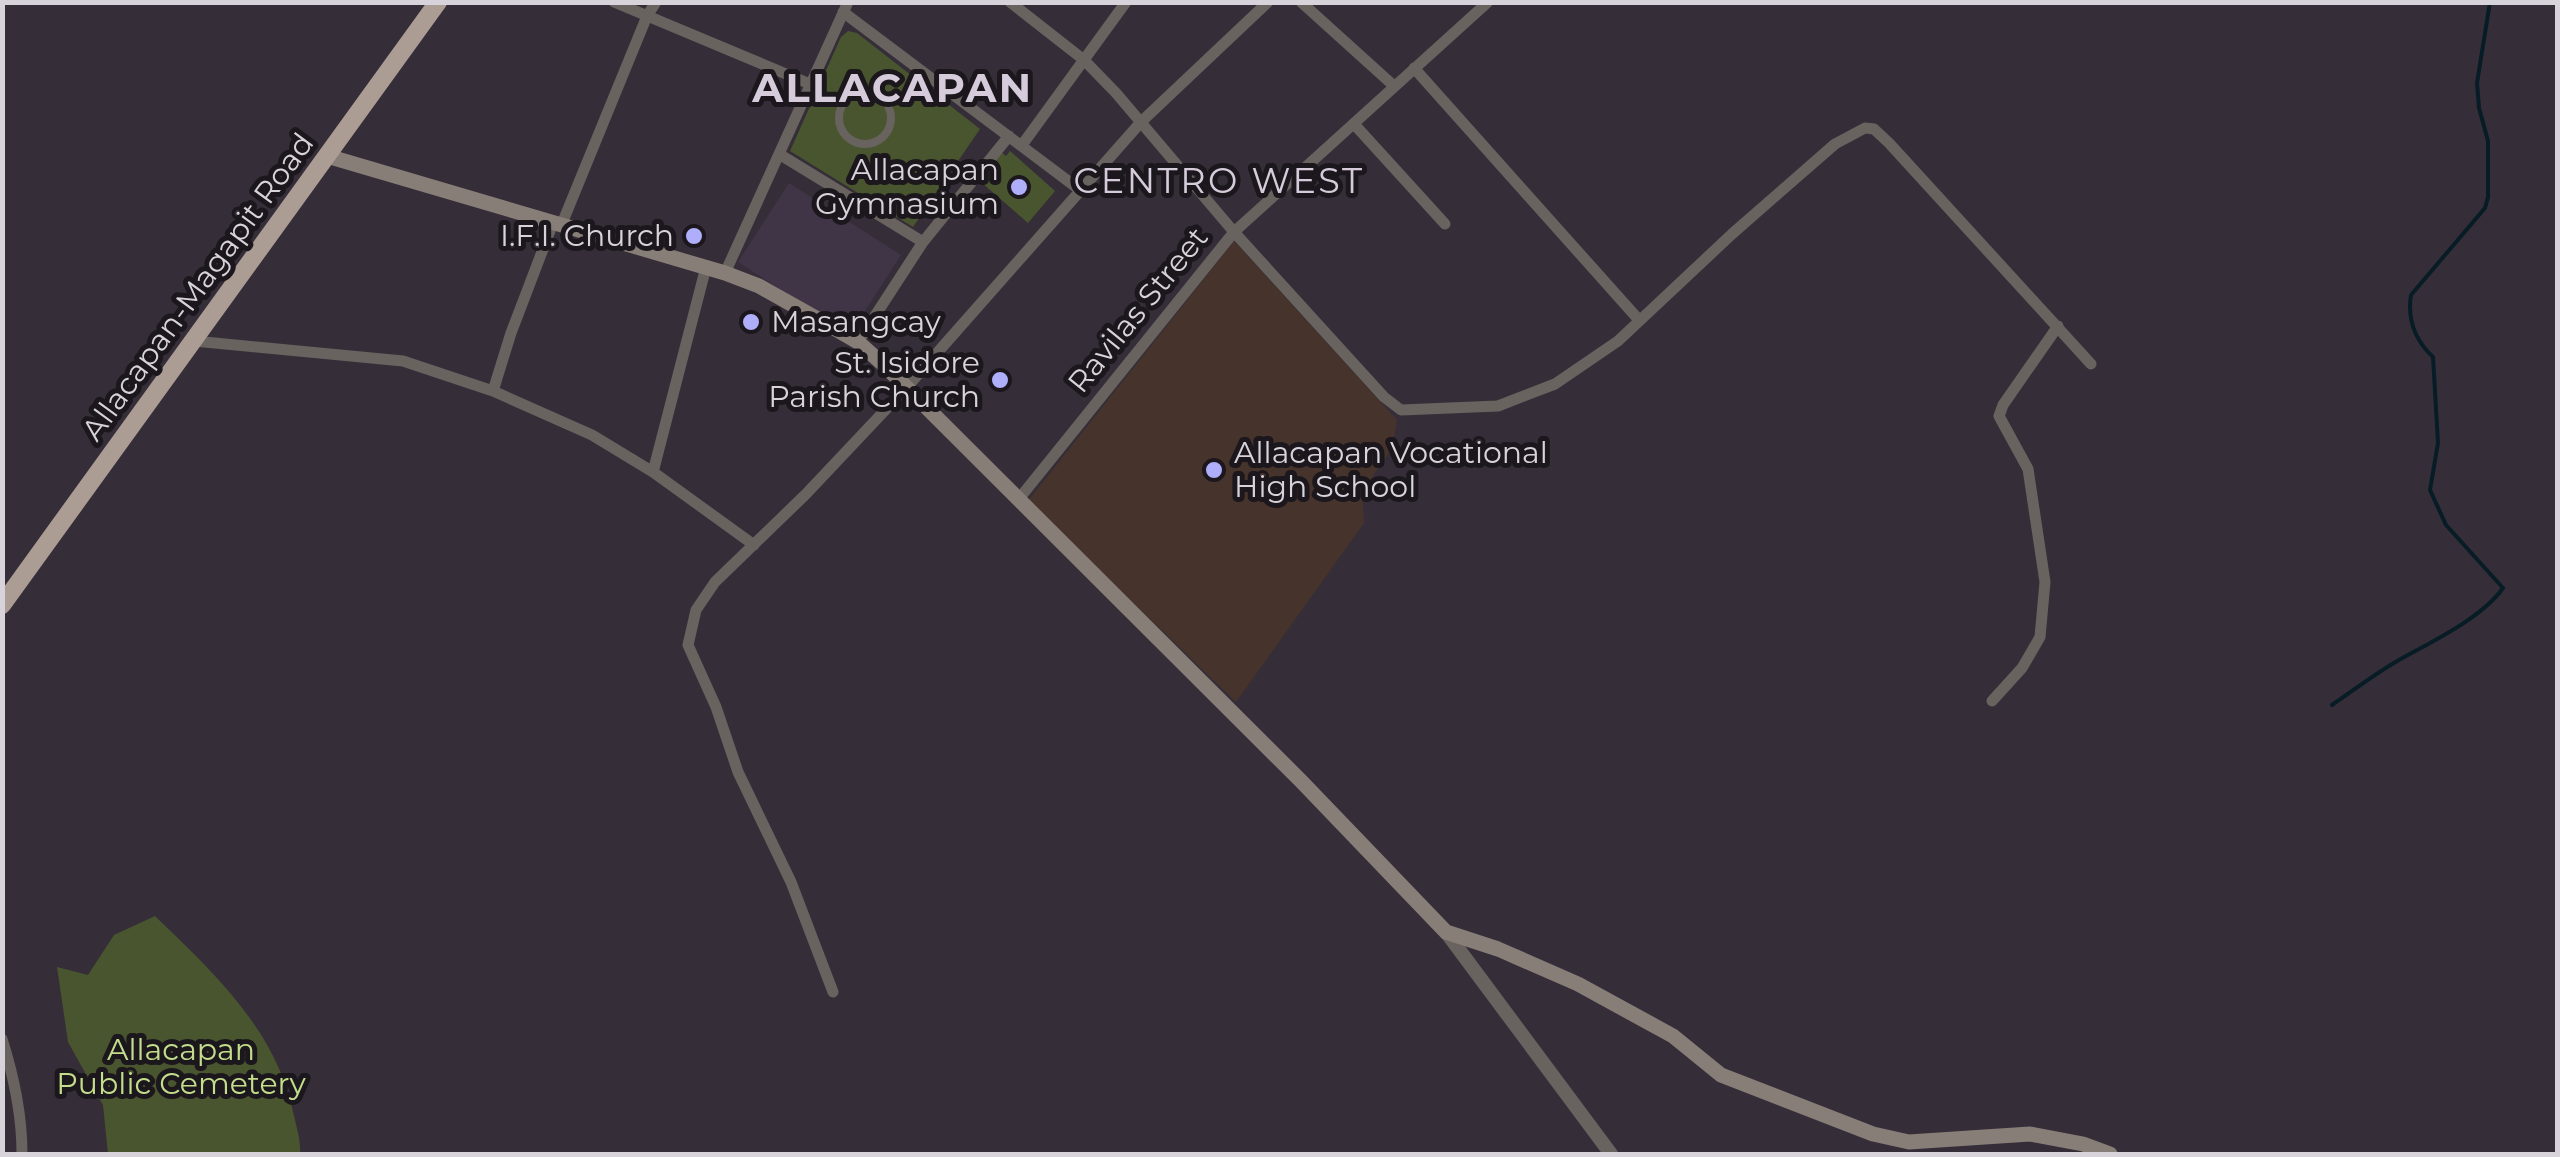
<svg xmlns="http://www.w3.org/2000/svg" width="2560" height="1157" font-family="Montserrat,sans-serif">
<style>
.built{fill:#403546}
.education{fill:#46342c}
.green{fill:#49552e}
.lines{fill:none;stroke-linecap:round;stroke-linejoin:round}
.stream{stroke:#071c25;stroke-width:4}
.pedestrian{stroke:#69635f;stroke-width:8}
.minor{stroke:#69635f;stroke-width:11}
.tertiary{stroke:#69635f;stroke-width:14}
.secondary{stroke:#887e78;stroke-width:15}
.trunk{stroke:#ab9c94;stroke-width:18}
.poi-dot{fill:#aeaefa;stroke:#1b171d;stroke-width:4}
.labels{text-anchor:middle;stroke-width:10;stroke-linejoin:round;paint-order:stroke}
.poi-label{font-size:30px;fill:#d8d3db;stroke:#1b171d;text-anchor:end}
.street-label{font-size:30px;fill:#d8d3db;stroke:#1b171d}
.park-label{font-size:30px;fill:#c3dd8a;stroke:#1b171d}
.quarter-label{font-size:35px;letter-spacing:2.5px;fill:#d5cbda;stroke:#1b171d}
.district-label{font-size:40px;font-weight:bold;letter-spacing:2.5px;fill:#d5cbda;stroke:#1b171d}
</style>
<rect width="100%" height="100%" fill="#352e39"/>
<path class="built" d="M789,183L901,255L850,334L738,262Z"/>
<path class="education" d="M1234,241L1397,420L1392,449L1362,491L1364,523L1236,702L1028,501Z"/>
<path class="green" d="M848,31L857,33L980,129L913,227L790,151L841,37Z
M1000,151L1006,156L1010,151L1055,191L1028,223L982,183L988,176L983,171Z
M155,916C215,974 277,1031 294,1116C297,1129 301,1142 300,1154H108L103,1105L68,1042L57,967L88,975L114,935Z"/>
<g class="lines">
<path class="stream" d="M2332,705C2354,690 2376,673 2399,660C2431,642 2482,618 2503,588L2446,525L2430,490L2438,443L2433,357C2415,340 2407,320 2411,295L2485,208L2488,197V141L2479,108L2477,83L2490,2"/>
<path class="pedestrian" d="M839 118a26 26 0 1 1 52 0a26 26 0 1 1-52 0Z"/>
<path class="minor" d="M614,2L810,84
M1010,2L1084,60L1116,93L1234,232L1384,397L1401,410L1498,406L1555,384L1618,341L1732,234L1835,144L1865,128L1874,129L1889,143L2091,364
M1301,2L1394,86
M843,12L1080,190
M1414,68L1639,320
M1354,124L1445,224
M1022,145L1126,2
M779,154L923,242
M561,226L647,16L656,2
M725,273L848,2
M194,341L403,361L493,391L592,435L653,472L754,545
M858,342L923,242L1009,136
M493,391L511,333L553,223
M653,472L706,267
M1018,500L1234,232L1488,2
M1992,701L2022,668L2040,637L2045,582L2028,469L1999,416L2003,405L2058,326
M833,992L791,882L738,772L716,707L688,645L696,610L715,582L806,494L907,387L1141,122L1268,2
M2,1039C14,1077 22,1115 22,1154"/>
<path class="tertiary" d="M1446,932L1611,1154"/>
<path class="secondary" d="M327,156L725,273L759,286L832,327L858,342L885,366L1301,781L1446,932L1498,949L1578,984L1673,1036L1721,1075L1873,1134L1909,1142L2030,1134L2083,1144L2110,1154"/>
<path class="trunk" d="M2,605L438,2"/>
</g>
<g class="poi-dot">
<circle cx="1019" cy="187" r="10"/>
<circle cx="694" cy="236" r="10"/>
<circle cx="751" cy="322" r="10"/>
<circle cx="1000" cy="380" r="10"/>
<circle cx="1214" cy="470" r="10"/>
</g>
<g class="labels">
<g class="poi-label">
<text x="999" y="180">Allacapan<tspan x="999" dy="34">Gymnasium</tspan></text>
<text x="674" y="246">I.F.I. Church</text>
<text x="771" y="332" text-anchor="start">Masangcay</text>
<text x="980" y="373">St. Isidore<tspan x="980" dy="34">Parish Church</tspan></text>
<text x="1234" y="463" text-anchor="start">Allacapan Vocational<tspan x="1234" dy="34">High School</tspan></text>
</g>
<g class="street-label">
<text transform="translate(198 287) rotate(-54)" y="10">Allacapan-Magapit Road</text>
<text transform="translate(1138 310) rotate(-51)" y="10">Ravilas Street</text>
</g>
<g class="park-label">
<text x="181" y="1060">Allacapan<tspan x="181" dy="34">Public Cemetery</tspan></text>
</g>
<g class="quarter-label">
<text x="1219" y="193">CENTRO WEST</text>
</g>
<g class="district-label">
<text x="893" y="102">ALLACAPAN</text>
</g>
</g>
<rect width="2560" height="1157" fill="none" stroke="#d8d3db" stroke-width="10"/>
</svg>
